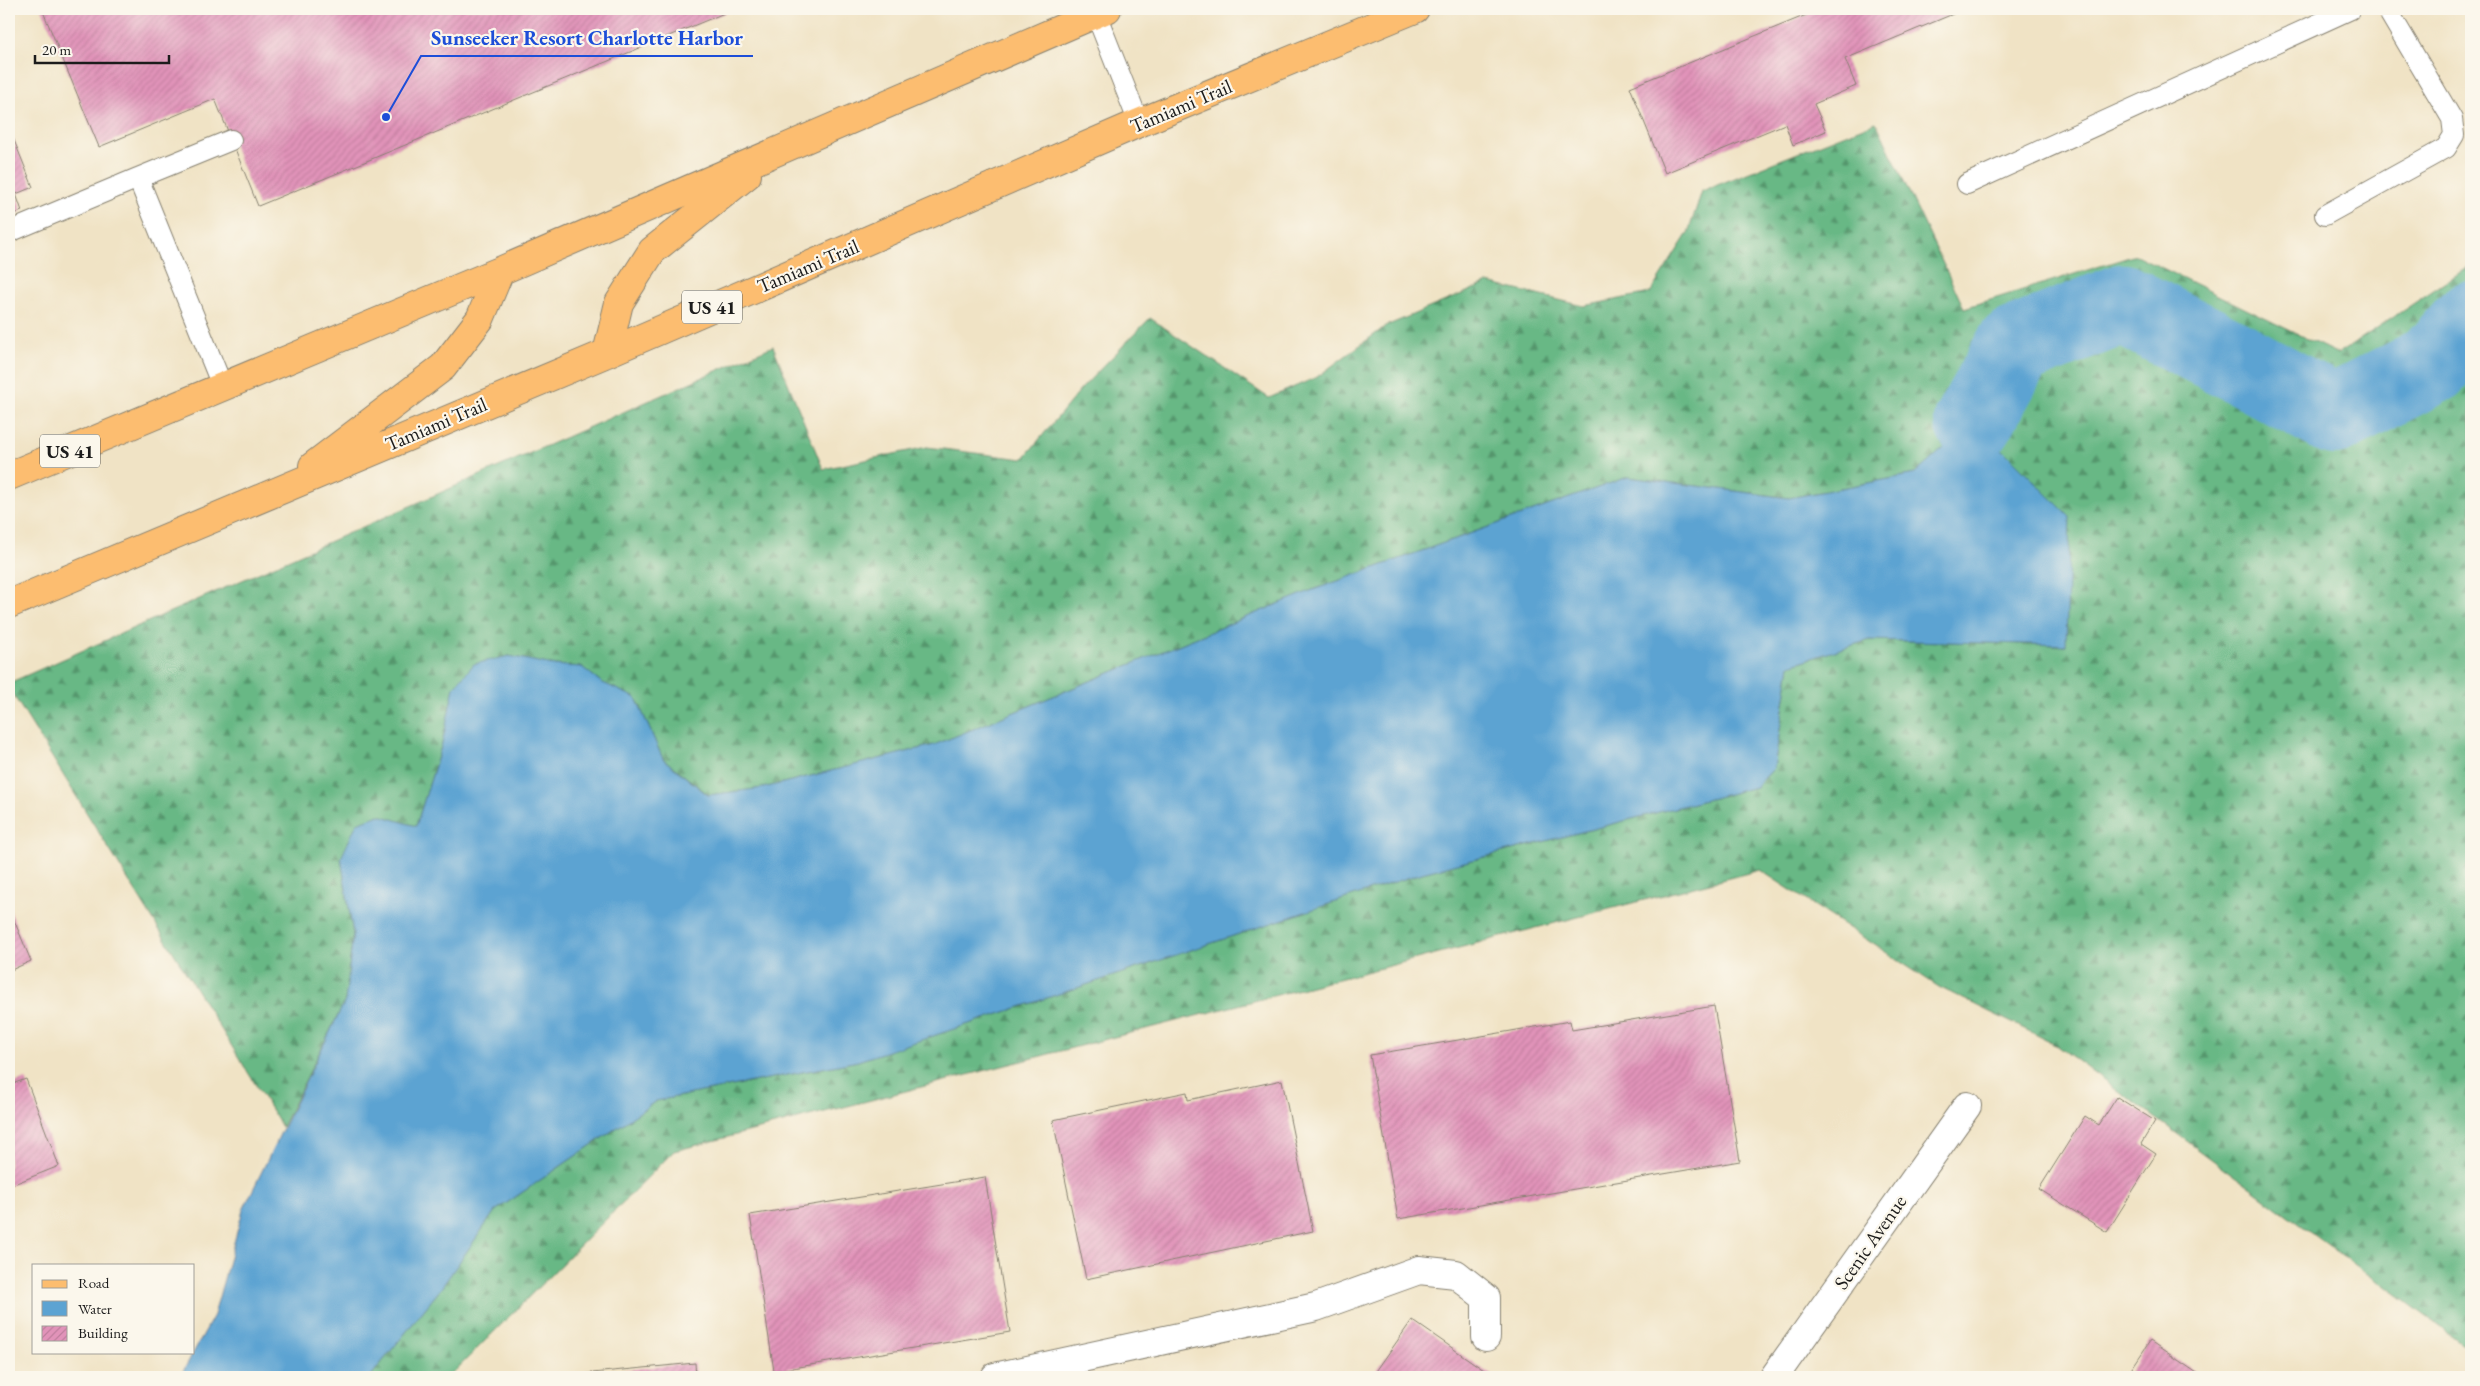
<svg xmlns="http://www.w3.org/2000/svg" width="2480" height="1386" font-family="'EB Garamond',serif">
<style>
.forest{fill:url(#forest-firs);stroke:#426a50}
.water{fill:#5ca3d2;stroke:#3c6077}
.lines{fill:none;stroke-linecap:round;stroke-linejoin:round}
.river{stroke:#5ca3d2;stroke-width:80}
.building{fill:url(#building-hatch)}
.lane-casing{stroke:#868070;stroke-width:22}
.street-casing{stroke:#868070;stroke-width:30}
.primary-casing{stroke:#868070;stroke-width:30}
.lane{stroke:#fff;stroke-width:20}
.street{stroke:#fff;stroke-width:28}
.primary{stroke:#fcbd6f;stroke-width:28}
.labels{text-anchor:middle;stroke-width:4.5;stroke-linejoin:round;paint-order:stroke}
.shield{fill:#fbf7ec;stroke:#5f5e5a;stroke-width:1}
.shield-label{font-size:19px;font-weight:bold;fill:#1c1c1c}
.street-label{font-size:20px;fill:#1c1c1c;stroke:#fbf7ec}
.leader{fill:none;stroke:#1d4ed8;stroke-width:2}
.callout-dot{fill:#1d4ed8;stroke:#fbf7ec;stroke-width:2}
.callout-label{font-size:21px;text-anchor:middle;font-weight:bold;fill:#1d4ed8;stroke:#fbf7ec;stroke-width:4.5;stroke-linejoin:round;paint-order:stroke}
</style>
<defs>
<pattern id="forest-firs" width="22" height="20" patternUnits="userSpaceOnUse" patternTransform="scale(1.25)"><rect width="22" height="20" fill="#67b885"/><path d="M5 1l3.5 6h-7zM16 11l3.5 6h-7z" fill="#54956c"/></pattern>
<pattern id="building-hatch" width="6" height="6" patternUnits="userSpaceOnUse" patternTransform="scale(1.25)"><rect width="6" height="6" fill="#e193b9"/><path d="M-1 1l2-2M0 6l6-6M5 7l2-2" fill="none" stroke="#c07e9e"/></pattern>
</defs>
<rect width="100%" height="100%" fill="#fbf7ec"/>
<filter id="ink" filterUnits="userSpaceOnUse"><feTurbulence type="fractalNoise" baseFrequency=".02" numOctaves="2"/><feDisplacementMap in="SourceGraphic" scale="10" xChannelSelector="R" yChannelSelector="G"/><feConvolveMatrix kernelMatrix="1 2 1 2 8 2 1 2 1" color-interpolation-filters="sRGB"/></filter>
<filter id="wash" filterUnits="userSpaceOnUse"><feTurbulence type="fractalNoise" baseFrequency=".0096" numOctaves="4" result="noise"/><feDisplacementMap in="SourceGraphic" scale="20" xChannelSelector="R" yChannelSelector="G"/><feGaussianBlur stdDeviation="1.12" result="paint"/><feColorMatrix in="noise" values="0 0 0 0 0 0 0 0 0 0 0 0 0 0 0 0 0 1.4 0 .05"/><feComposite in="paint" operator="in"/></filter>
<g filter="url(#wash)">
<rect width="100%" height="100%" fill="#f0e3c5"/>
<path class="forest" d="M1876,122L1964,308L2136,255L2338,354L2471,265V1350L2055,1044L1939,987L1760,870L674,1151L449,1377H370L439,1291L495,1211L656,1101L858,1061L1422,873L1756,787L1774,768L1790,665L1869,640L2066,645L1974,422L1915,474L1789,498L1628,477L1310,591L934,745L763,788L709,795L663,759L636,698L601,682L582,667L553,665L509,656L454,688L442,744L416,826L379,815L341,858L353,934L345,1001L282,1127L9,688V683L773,346L823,469L927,447L1023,459L1082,388L1150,318L1269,398L1317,377L1386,326L1488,283L1584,306L1650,293L1688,233L1702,191Z"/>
<path class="water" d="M1974,421L2070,517L2066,645L1869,640L1790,665L1774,768L1756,787L1422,873L858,1061L656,1101L495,1211L439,1291L370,1377H180L214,1315L243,1210L345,1001L353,934L341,858L357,823L379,815L416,826L442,744L454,687L474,664L509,656L553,665L582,667L601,682L636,698L663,759L708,795L763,788L934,745L1310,591L1628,477L1789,498L1915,474Z"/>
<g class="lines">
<path class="river" d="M1974,421L2015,347L2122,304L2239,363L2334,415L2433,364L2471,321"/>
</g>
<g id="blocks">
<path class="building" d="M42,9H734L258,206L215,99L99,147Z
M1821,9H1965L1845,59L1856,86L1814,104L1826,131L1793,145L1785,124L1665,173L1630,87Z
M9,128L33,187L16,194L22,211L9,216Z
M9,908L31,961L9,971Z
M1714,1006L1740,1161L1398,1219L1370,1055L1570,1021L1572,1030Z
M26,1079L59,1166L9,1186V1085Z
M1282,1080L1313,1231L1086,1279L1053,1120L1187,1092L1188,1100Z
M2117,1097L2155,1121L2141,1144L2156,1154L2107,1232L2039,1189L2085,1116L2099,1125Z
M985,1177L1010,1332L774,1371L750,1215Z
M1412,1320L1494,1377H1372Z
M2150,1341L2203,1377H2126Z
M695,1363L696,1377H561V1376Z"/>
</g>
</g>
<g filter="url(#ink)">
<use href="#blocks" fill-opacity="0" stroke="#868070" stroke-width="1"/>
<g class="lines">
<defs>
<path id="lane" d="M1094,9L1139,123
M138,178L231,140
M1967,184L2351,9
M2325,215L2446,148L2454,135L2452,119L2387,9
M9,232L138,178L223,388"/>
<path id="street" d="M995,1377L1316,1307L1419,1270L1456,1274L1486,1298V1337
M1774,1377L1967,1106"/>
<path id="primary" d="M607,353L619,303L652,251L747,175
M313,466L443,367L480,319L500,271
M9,476L500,271L1107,9
M9,604L607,353L1139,123L1415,9"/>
</defs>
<use href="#lane" class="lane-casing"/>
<use href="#street" class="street-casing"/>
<use href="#primary" class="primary-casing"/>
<use href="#lane" class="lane"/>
<use href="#street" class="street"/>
<use href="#primary" class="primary"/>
</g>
</g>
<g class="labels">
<g class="shield">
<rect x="682" y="290.5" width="60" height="33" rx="4"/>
<rect x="40" y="434.5" width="60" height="33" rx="4"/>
</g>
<g class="shield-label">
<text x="712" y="314">US 41</text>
<text x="70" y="458">US 41</text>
</g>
<g class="street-label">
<text transform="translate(1181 106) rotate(-23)" y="7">Tamiami Trail</text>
<text transform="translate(808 266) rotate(-23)" y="7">Tamiami Trail</text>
<text transform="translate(436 424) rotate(-23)" y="7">Tamiami Trail</text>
<text transform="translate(1870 1242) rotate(-55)" y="7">Scenic Avenue</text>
</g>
</g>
<path class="leader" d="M386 117L421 56H753"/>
<circle class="callout-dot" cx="386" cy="117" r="5"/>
<g class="callout-label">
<text x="587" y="45">Sunseeker Resort Charlotte Harbor</text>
</g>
<rect width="2480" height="1386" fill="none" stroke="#fbf7ec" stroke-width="30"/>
<rect x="32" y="1264" width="162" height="90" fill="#fbf7ec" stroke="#a29f99"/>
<rect x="42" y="1280" width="25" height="8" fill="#fcbd6f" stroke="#a29f99"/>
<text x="78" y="1288" font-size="15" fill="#1c1c1c">Road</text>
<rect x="42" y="1301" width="25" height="15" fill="#5ca3d2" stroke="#a29f99"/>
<text x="78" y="1314" font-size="15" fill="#1c1c1c">Water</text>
<rect x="42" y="1326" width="25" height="15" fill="url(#building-hatch)" stroke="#a29f99"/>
<text x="78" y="1338" font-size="15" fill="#1c1c1c">Building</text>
<path d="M35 55v8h134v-8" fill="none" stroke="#1c1c1c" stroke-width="2.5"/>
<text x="42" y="55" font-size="15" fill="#1c1c1c" stroke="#fbf7ec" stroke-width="4" paint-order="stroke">20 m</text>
</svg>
